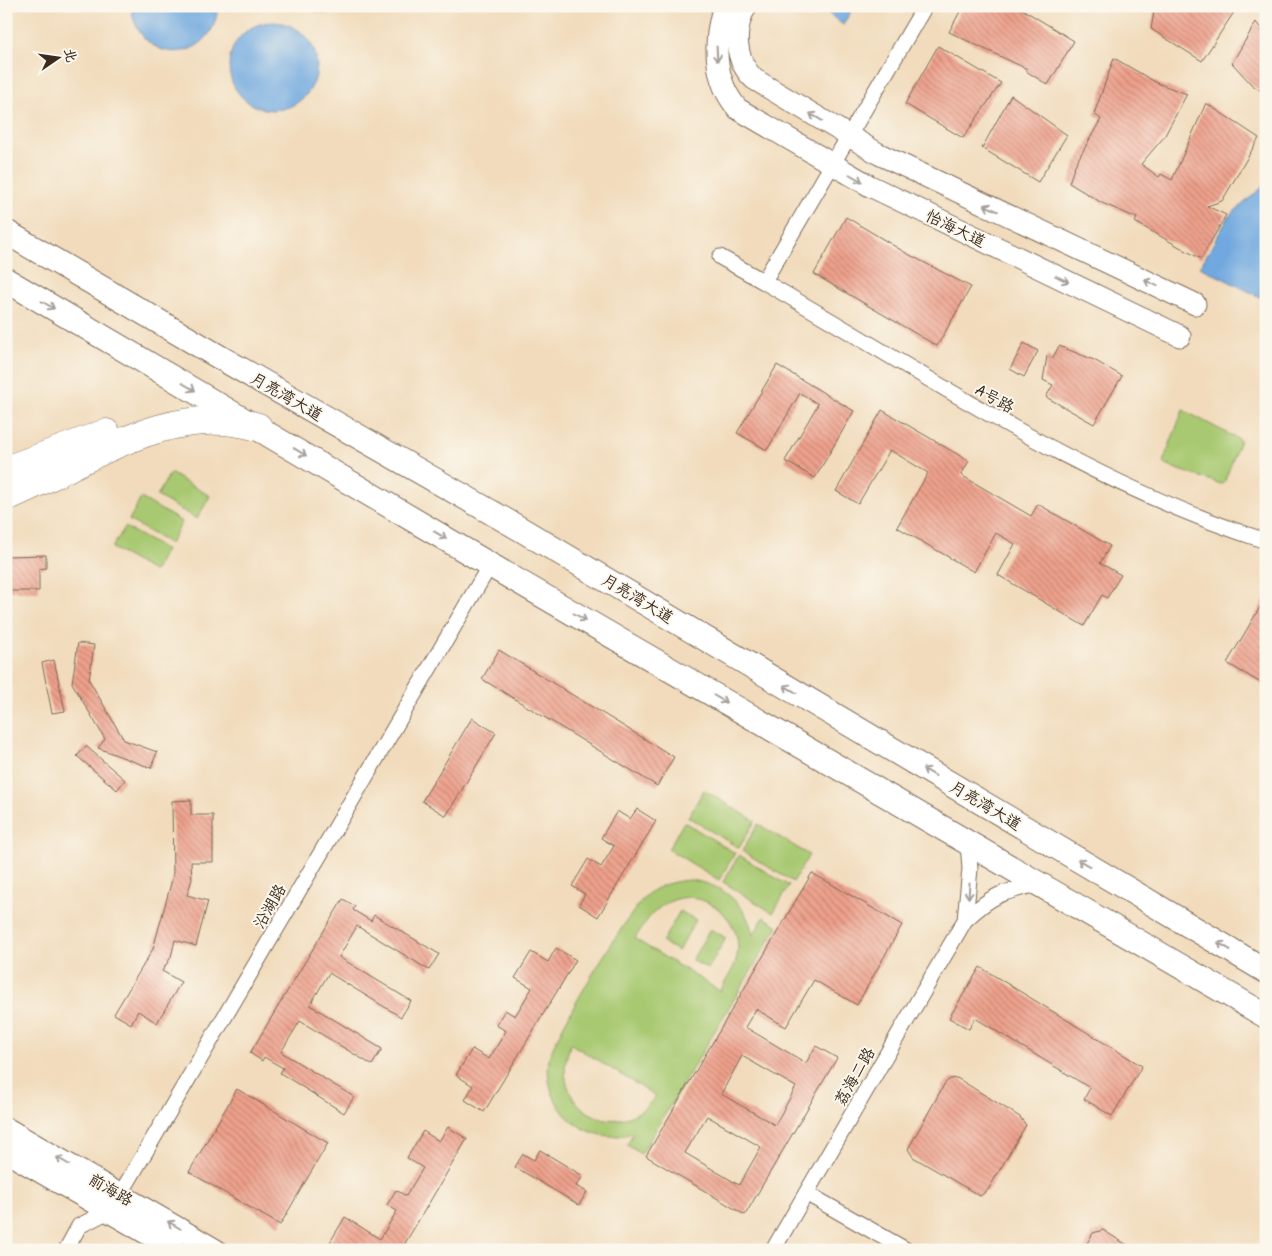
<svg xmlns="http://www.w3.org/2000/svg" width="1272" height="1256" font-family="Kalam,'LXGW WenKai TC',sans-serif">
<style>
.green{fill:#a8c971;stroke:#727a48;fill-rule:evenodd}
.water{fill:#70a8df;stroke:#56697e}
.building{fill:url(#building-back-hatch);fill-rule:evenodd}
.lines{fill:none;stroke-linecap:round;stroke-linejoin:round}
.street-casing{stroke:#7b6855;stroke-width:17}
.secondary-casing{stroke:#7b6855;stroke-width:23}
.primary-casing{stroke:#7b6855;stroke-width:26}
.highway-casing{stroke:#7b6855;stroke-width:29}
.street{stroke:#fff;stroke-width:15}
.secondary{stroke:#fff;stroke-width:21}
.primary{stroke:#fff;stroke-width:24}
.highway{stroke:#fff;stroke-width:28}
.oneway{stroke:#a79f9a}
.labels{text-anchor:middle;stroke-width:4;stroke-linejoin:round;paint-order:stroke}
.street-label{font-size:16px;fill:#3b2a1e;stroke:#fbf7ec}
</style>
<defs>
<pattern id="building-back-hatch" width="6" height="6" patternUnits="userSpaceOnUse" patternTransform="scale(1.25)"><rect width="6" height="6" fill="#eea18c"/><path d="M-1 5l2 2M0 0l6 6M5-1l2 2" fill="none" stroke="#c28372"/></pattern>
</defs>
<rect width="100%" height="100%" fill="#fbf7ec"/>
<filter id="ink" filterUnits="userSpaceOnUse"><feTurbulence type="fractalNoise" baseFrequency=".02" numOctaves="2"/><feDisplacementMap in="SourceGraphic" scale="10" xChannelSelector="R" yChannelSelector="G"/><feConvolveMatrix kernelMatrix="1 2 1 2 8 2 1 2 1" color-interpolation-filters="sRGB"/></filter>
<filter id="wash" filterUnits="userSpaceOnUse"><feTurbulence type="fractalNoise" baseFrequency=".0096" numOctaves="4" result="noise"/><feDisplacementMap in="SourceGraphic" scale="20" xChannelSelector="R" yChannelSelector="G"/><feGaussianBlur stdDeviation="1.12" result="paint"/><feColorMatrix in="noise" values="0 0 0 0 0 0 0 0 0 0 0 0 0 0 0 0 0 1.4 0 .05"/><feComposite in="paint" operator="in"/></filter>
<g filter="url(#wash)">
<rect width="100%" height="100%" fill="#f1dbbc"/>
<path class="green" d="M1183,410L1240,440L1224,483L1221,484L1165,465L1163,462Z
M170,473L210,496L197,519L157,496Z
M141,498L182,522L170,544L129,520Z
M125,527L166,550L154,572L112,548Z
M704,790L755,821L739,848L688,817Z
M684,822L735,853L719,880L668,849Z
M758,824L809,855L793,882L742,851Z
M739,855L789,886L773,913L723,882Z
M690,880C721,884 746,902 753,935L764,917L778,926L641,1154L627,1145L633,1133C614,1139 596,1136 579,1126C557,1113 545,1085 549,1060C552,1037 631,906 650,892C662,884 676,881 690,880ZM689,897C721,901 747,930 735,964C731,973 725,982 720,991L635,939C648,916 661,899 689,897ZM571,1044L656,1096C616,1149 544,1104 571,1044Z
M680,911L696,920L678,951L662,942Z
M710,929L726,938L708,969L692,960Z"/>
<path class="water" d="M131,6H218C214,67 137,67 131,6Z
M305,6H351C335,15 320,15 305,6Z
M819,6H854L843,25Z
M229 66a44 44 0 1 1 88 0a44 44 0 1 1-88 0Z
M1266,184V300L1200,267L1229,216Z"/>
<g id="blocks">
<path class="building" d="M963,6H1017L1074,41L1048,85L1026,71L1027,69L949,32Z
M1155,6H1238L1202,61L1151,29Z
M1256,22L1266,36V94L1252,85L1232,63Z
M938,46L1001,83L963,138L905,104Z
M1114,58L1157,83L1187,94L1164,137L1141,164L1159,177L1161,174L1172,180L1206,103L1259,138L1222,201L1207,206L1226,215L1201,259L1135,222L1137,218L1102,203L1069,183L1075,165L1101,119L1094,114Z
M1011,95L1067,135L1038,182L982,148Z
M846,217L906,253L971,287L937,346L814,274Z
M1024,343L1038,351L1024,377L1010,369Z
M1059,346L1094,360L1122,376L1094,424L1046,397L1053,385L1043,380L1047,356L1052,359Z
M777,365L854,411L815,478L785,461L818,404L800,393L767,450L737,433Z
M882,410L969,461L961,475L1031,516L1038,504L1110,546L1100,563L1121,575L1107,598L1102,595L1084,626L998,575L1015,544L996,533L974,572L897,527L928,473L890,450L858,504L836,491Z
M46,555V568L39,569V591H6V556Z
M1266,597V686L1227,663Z
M78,643L94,645L89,680L124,740L157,752L151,768L98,748L105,739L72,683Z
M499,650L674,757L657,786L482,679Z
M54,660L65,711L52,713L42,663Z
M472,718L496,733L446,816L422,801Z
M86,746L125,780L117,790L77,756Z
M191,800V815H213V862H191L192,879L187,895L208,901L196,946L175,940L171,957L162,971L181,982L157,1023L138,1011L131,1024L114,1014L153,949L173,876L172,801Z
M637,809L656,821L598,917L579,905L585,894L572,886L588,859L601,867L614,846L601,838L617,811L630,819Z
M812,873L902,925L857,1005L814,980L786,1027L756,1009L745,1027L806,1063L816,1046L837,1058L745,1215L646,1156ZM742,1056L796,1087L775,1125L721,1094ZM707,1116L761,1147L739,1185L685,1153Z
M343,899L355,906L353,910L371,921L374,915L439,954L429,970L357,926L339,957L411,1001L401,1017L329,973L310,1005L382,1049L372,1065L300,1021L281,1052L354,1097L344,1113L280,1073L283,1068L264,1057L262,1061L250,1053Z
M556,948L576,960L484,1112L465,1100L473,1086L456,1075L472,1049L489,1059L506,1031L496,1025L505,1010L515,1016L532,988L515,978L531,952L548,962Z
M980,967L1142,1066L1112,1116L1084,1099L1090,1088L975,1018L969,1029L949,1018Z
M957,1078L1020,1117L1026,1125L988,1190L980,1196L913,1157L908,1149L945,1083L950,1079Z
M237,1089L328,1143L280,1225L189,1172Z
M448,1127L467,1139L401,1250H339L329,1244L345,1217L380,1239L397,1211L387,1205L396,1190L406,1196L423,1168L407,1158L423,1131L439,1141Z
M540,1150L583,1176L576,1186L587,1192L579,1205L515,1167L523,1154L534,1160Z
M1103,1230L1106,1232L1135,1250H1083L1093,1233Z"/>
</g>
</g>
<g filter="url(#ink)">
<use href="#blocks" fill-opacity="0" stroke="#7b6855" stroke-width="1"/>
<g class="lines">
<defs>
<path id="street" d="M720,257C900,356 1069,478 1266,541
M764,281L925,6
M968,843L970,869L965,920C993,894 1002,892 1039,884
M806,1193L906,1250
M66,1250L79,1226L109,1211L120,1195L490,565
M773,1250L965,920"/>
<path id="secondary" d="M724,6C713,40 713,81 738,109L870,186L1180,336
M746,6C733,29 734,60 754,79L879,154L1195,304
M6,1128L216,1250
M6,1152L175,1250"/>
<path id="primary" d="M6,232L221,358L517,527L1266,971
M6,280L490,565L1266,1016"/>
<path id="highway" d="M6,470L106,433
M6,497C86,464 167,400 258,427"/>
</defs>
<use href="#street" class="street-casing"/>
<use href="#secondary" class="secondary-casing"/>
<use href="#primary" class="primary-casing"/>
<use href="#highway" class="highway-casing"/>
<use href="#street" class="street"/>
<use href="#secondary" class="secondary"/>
<use href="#primary" class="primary"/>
<use href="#highway" class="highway"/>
</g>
<defs><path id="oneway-shaft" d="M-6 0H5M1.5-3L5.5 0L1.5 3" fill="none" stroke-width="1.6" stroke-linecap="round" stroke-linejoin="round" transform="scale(1.25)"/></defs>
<g class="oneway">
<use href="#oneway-shaft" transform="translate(717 54) rotate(87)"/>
<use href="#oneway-shaft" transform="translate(816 117) rotate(-149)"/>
<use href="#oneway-shaft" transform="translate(856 178) rotate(30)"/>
<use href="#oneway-shaft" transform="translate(991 208) rotate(-155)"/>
<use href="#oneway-shaft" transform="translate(1062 279) rotate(26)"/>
<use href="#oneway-shaft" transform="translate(1151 283) rotate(-155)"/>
<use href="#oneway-shaft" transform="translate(48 305) rotate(30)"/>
<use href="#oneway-shaft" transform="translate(189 387) rotate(30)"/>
<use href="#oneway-shaft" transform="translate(300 452) rotate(31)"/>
<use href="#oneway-shaft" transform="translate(440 535) rotate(31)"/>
<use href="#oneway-shaft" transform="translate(580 617) rotate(30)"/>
<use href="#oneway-shaft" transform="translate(790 689) rotate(-149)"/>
<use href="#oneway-shaft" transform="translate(720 699) rotate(30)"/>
<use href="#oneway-shaft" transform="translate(929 772) rotate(-149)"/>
<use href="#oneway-shaft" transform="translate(1084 863) rotate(-149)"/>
<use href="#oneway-shaft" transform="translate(969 891) rotate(94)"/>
<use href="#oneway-shaft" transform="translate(1224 946) rotate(-149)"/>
<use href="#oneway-shaft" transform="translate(63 1161) rotate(-150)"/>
<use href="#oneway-shaft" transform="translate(174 1225) rotate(-150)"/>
</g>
</g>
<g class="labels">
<g class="street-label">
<text transform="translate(956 228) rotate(26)" y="6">怡海大道</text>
<text transform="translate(287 396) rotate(30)" y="6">月亮湾大道</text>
<text transform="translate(995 398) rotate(29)" y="6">A号路</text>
<text transform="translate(638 598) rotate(31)" y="6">月亮湾大道</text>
<text transform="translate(986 805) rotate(31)" y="6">月亮湾大道</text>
<text transform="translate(269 906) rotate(-60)" y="6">沿湖路</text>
<text transform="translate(854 1076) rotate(-60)" y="6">荔海二路</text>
<text transform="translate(111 1189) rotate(30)" y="6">前海路</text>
</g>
</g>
<rect width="1272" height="1256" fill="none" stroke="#fbf7ec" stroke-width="25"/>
<g transform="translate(58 58) rotate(77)" stroke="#fbf7ec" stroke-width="4" paint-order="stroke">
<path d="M0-4L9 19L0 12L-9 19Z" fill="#3b2a1e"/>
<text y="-8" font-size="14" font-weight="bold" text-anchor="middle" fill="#3b2a1e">北</text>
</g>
</svg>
